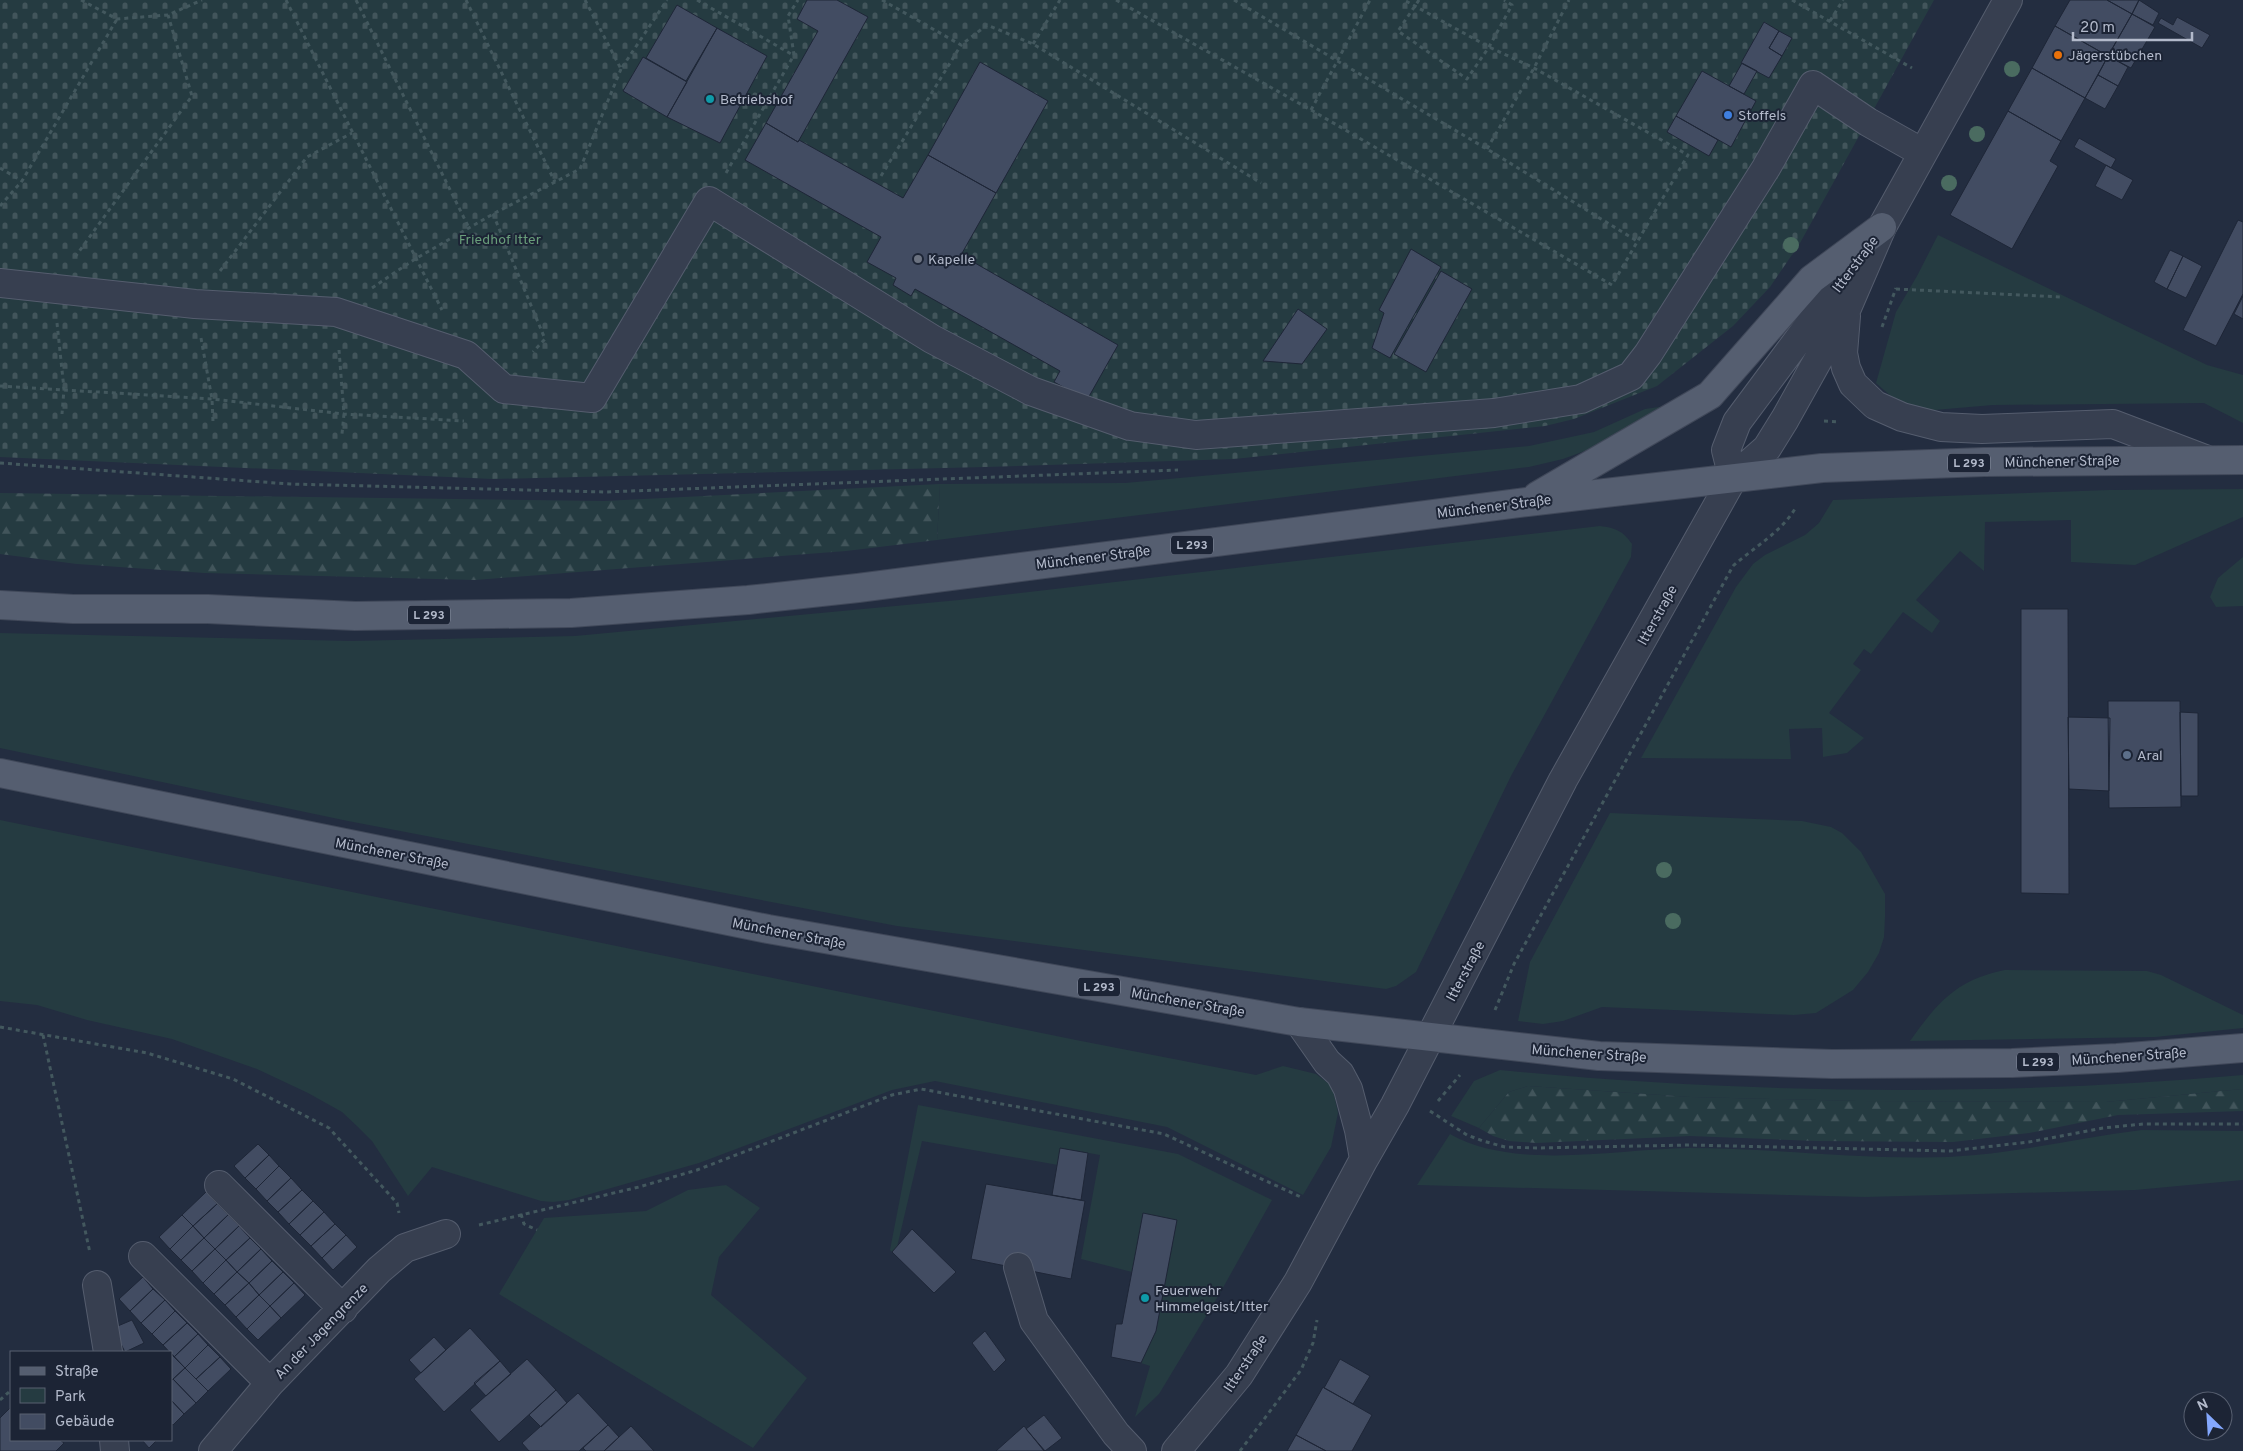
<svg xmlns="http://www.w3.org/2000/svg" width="2243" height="1451" font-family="Overpass,sans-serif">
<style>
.green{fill:#253b41}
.forest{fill:url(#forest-firs)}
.cemetery{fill:url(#cemetery-stones)}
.building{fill:#424c62;stroke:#1e2637}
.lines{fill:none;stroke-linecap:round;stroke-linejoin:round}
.minor-casing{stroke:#555d6e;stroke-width:30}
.major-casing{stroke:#404859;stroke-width:30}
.path{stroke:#43585e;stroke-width:3;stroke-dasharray:4 4;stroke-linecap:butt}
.minor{stroke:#373f50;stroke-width:28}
.major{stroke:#555e70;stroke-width:28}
.tree{fill:#4a6b60}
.food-dot{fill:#e8710a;stroke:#1c2435;stroke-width:2}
.culture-dot{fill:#0f9aa8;stroke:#1c2435;stroke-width:2}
.shop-dot{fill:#3f7fe0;stroke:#1c2435;stroke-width:2}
.worship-dot{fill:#6b7280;stroke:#1c2435;stroke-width:2}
.service-dot{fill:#5c6f8a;stroke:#1c2435;stroke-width:2}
.labels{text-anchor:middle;stroke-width:4;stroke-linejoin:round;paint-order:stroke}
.shield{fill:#1c2435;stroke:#868d9e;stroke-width:1}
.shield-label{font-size:12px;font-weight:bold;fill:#b3bacb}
.poi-label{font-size:14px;fill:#b3bacb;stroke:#1c2435;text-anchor:start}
.park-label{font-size:14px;fill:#699d7a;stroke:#1c2435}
.street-label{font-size:14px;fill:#b3bacb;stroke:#1c2435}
</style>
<defs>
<pattern id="forest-firs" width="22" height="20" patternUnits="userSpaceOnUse" patternTransform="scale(1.25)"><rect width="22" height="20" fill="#253b41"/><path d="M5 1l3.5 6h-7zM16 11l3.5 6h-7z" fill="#42555b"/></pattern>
<pattern id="cemetery-stones" width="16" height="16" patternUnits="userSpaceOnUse" patternTransform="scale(1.25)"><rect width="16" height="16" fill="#253b41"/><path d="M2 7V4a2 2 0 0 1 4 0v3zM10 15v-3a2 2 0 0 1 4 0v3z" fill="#42555b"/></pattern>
</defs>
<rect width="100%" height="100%" fill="#232d40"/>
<path class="green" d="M1938,235L2207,365L2243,375V423L2204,403L1993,405L1923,411L1902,406L1876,383L1896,312L1917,276Z
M1666,406L1604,444L1563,459L1529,467L937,540L940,484L1125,483L1529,446L1594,432L1645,409Z
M2243,489V517L2135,565L2071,562V520L1985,522L1984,571L1960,551L1916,600L1940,621L1932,633L1903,612L1871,654L1864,649L1853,664L1861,670L1829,713L1864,738L1847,753L1823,757L1822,728L1789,729L1791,759L1641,758L1736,587L1753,564L1765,555L1805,535L1819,523L1833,500L2109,490Z
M1600,526C1616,528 1623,531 1632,544L1631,557L1511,776L1416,972L1396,986L1386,989L897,926L348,821L0,748V633L350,641L575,636L959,600Z
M2243,557V606L2216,607L2210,597L2218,578Z
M1610,813L1802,821L1831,827L1842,833L1861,852L1885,894V917L1884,937L1879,953L1868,972L1853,990L1816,1013L1794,1015L1602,1007L1563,1021L1543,1024L1518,1021L1530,962Z
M0,820L1076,1040L1256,1075L1283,1066L1316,1074L1332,1086L1338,1113L1331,1147L1303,1195L1167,1127L935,1081L892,1090L699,1163L569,1200L553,1202L541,1201L432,1167L408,1196L372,1141L358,1127L342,1112L308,1093L257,1069L172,1039L87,1020L37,1005L0,1001Z
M2005,970L2147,971L2161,975L2243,1015V1028L2155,1037L1910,1041C1938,1002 1956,980 2005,970Z
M1500,1070C1746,1094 1996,1097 2243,1075V1089L2106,1102L1856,1101L1690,1097L1528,1086L1509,1092L1479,1128L1451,1116L1474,1081Z
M918,1105L1178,1154L1272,1200L1220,1293L1159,1394L1135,1417L1150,1366L1141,1363L1156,1331L1177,1220L1143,1214L1132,1272L1081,1259L1100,1155L1061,1148L1058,1165L922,1141L897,1247L892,1252L890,1250Z
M2142,1130L2243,1131V1180L2135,1190L1865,1197L1417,1185L1450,1134C1515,1171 1615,1149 1688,1148C1774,1148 1861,1160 1948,1157C2013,1154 2077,1138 2142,1130Z
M726,1185L760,1208L719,1257L711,1295L807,1378L753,1448L499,1294L544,1218L646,1211L688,1190Z"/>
<path class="forest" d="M940,484L937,540L846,551L475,580L205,573L77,564L0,554V493L604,501Z
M1528,1086L1690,1097L1856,1101L2106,1102L2243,1089V1111L2118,1115L2029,1133L1953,1142L1816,1141L1690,1136L1536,1143L1509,1141L1493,1136L1479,1128L1509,1092Z"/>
<path class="cemetery" d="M0,0H1934L1800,243L1770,287L1733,326L1657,386L1574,419L1545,426L1234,459L985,467L493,479L0,457Z"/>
<path class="building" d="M807,0H837L868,17L798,142L766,123L818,31L797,19Z
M2070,0H2107L2132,14L2108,56L2055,26Z
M2107,0H2139L2132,14Z
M2139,0L2159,13L2153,25L2132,14Z
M677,5L717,28L686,81L646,58Z
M2132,14L2155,27L2131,68L2108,56Z
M2177,17L2210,35L2202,48L2158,23L2161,18L2173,25Z
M1764,22L1779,31L1769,48L1782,56L1769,78L1741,63Z
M2055,26L2108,56L2085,98L2032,68Z
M717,28L767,56L720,143L667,117Z
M1779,31L1792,38L1782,56L1769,48Z
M2108,56L2128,67L2118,86L2098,75Z
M643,57L687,82L667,117L623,91Z
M980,62L1048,101L996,193L928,155Z
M1742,63L1757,71L1744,94L1729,86Z
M2032,68L2085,98L2061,141L2008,111Z
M1702,71L1756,101L1731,147L1676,116Z
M2098,75L2118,86L2105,109L2085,98Z
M2008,111L2061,141L2050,161L2058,166L2012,249L1950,215Z
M1676,116L1718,140L1709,156L1667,132Z
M766,123L798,142L799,140L903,198L928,155L996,193L961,255L1118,345L1087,400L1054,382L1060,371L915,289L911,296L893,285L896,278L867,262L881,237L745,160Z
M2079,138L2116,159L2111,168L2074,147Z
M2106,165L2133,180L2122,200L2095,186Z
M2238,220L2243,222V294L2216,346L2183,330Z
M1411,249L1441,267L1390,358L1372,348L1384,313L1379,310Z
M2170,250L2183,256L2167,289L2154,282Z
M2183,256L2202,266L2186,298L2167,289Z
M1441,271L1472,289L1426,372L1394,354Z
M2243,296V319L2234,314Z
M1298,309L1327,329L1302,364L1263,361Z
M2021,609H2068L2069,894L2021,893Z
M2108,701H2180L2181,807L2109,808Z
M2180,712L2198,713V796H2181Z
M2068,717L2110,718L2109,791L2069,789Z
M258,1144L269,1155L245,1178L234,1166Z
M1060,1148L1088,1153L1081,1200L1052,1195Z
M269,1155L279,1166L256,1189L245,1178Z
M279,1166L291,1178L267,1201L256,1189Z
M291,1178L302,1190L278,1212L267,1201Z
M986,1184L1085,1201L1071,1279L971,1259Z
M302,1190L313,1201L289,1224L278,1212Z
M206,1192L217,1204L193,1226L182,1215Z
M313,1201L324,1212L300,1235L289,1224Z
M217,1204L228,1215L204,1238L193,1226Z
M324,1212L335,1224L311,1246L300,1235Z
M1143,1213L1177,1220L1156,1331L1141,1363L1111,1357L1116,1324H1122Z
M182,1215L193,1226L170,1249L159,1237Z
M228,1215L239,1226L215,1249L204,1238Z
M335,1224L346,1235L322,1258L311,1246Z
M193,1226L204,1238L181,1260L170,1249Z
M239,1226L250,1238L226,1260L215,1249Z
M912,1229L956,1272L934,1293L892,1252Z
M346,1235L357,1247L333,1270L322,1258Z
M204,1238L215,1249L192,1271L181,1260Z
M250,1238L261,1249L237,1272L226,1260Z
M215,1249L226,1260L203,1283L192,1271Z
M261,1249L272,1261L249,1283L237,1272Z
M226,1260L237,1272L214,1294L203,1283Z
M272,1261L283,1272L259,1295L249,1283Z
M237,1272L249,1283L225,1305L214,1294Z
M283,1272L294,1283L270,1306L259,1295Z
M143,1277L153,1289L130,1311L119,1299Z
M249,1283L259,1295L236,1317L225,1305Z
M294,1283L305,1295L281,1318L270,1306Z
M153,1289L165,1300L141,1323L130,1311Z
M259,1295L270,1306L247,1329L236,1317Z
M165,1300L175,1311L152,1334L141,1323Z
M270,1306L281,1318L258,1340L247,1329Z
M175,1311L187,1323L163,1345L152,1334Z
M132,1320L144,1343L125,1352L113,1328Z
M187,1323L198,1334L174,1357L163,1345Z
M470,1328L500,1361L444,1412L414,1379Z
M985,1331L1006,1360L994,1372L972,1343Z
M198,1334L208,1345L185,1368L174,1357Z
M434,1337L446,1350L421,1373L409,1360Z
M208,1345L220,1357L196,1379L185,1368Z
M171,1353L185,1368L171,1381Z
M220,1357L231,1369L208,1391L196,1379Z
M527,1359L556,1390L499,1442L470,1410Z
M1340,1359L1370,1376L1353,1404L1324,1388Z
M500,1361L511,1374L486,1396L474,1383Z
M185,1368L208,1391L196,1403L173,1379Z
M173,1379L196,1403L184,1414L171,1400V1381Z
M1323,1387L1372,1415L1352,1451H1326L1296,1435Z
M556,1390L567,1403L541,1427L529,1415Z
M578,1393L608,1425L579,1451H529L522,1443Z
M171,1400L184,1414L173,1425L171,1424Z
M11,1407V1440H60L64,1443L56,1451H0V1418Z
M1044,1415L1062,1438L1045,1451L1026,1429Z
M608,1425L619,1437L604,1451H586L583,1448Z
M631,1426L654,1451H604L619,1437Z
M1024,1426L1044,1451H996Z
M1296,1435L1326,1451H1287Z
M142,1440H157L149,1448Z"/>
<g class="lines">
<defs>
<path id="minor" d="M0,283L195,304L336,312L466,355L504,389L592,398L709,201L932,339L1031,391L1130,426L1196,435L1494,413L1581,399L1631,376L1648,354L1766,168L1813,85L1868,122L1923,153
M1846,316L1843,353L1846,368L1853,384L1875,405L1902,417L1941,427L1982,429L2113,424L2205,459
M1733,478L1726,450L1737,422L1882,227L2008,0
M1299,1022L1327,1062L1340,1074L1348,1089L1359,1130L1364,1159
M219,1185L343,1309
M143,1256L270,1383
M1018,1267L1034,1321L1116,1434L1132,1451
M97,1285L108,1352
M114,1440L115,1451
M213,1451L270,1383L379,1270L405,1248L446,1234
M1176,1451L1239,1375L1298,1282L1364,1159L1395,1105L1563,780L1733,478L1767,448L1785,419L1847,308L1882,227"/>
<path id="major" d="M1537,496L1710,395L1812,279L1882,227
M0,605L73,609H208L355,616L571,613L748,600L858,588L1527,502L1822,468L1984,462L2243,460
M0,773L768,929L1299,1022L1599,1056L1832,1064L2012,1063L2117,1058L2243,1048"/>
</defs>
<use href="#minor" class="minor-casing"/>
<use href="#major" class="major-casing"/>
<path class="path" d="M81,0L117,19L168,15L202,0
M286,0L442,310
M356,0L469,228
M466,0L555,182
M585,0L621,69L667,0
M697,0L793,55
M882,0L961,45L987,25L1033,44L1261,183
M1116,0L1311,110L1612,285L1688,155L1534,68L1489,47L1404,0
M1234,0L1487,149L1637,241
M1419,0L1398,31L1467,79L1489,47L1512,5L1504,0
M1792,0L1912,68
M1830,21L1843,0
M1033,44L1060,0
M1311,110L1370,0
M1487,149L1534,68L1569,0
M0,168L22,181
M726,173L794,55L788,16L798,0
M881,176L961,45
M0,206L22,181L117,19
M493,214L545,339L533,352
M75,257L192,96L168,15
M220,271L307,157L352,133
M372,288L415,259L493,214L580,169L621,69
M1896,289L2062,297
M57,323L64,389L62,414
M1882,327L1896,288
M201,338L212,399L213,422
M339,350L344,414L342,434
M0,386L212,399L344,414L464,421
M1824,421L1840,422
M0,463L290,484L605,492L1178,470
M1495,1010L1514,964L1733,566C1754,547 1782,532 1796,507
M0,1027L147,1053L233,1079L329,1128L397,1203L399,1213
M43,1035L90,1253
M1438,1101L1460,1075
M1430,1111L1467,1135L1483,1141L1505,1147L1537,1148L1689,1145L1950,1151L2029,1142L2103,1128L2143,1124H2243
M521,1214L524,1224L537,1230
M479,1225L639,1187L697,1170L892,1095L921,1089L1164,1134L1303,1198
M0,1400L9,1392
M1240,1451L1301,1370L1313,1343L1317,1320"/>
<use href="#minor" class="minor"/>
<use href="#major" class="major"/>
</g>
<g class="tree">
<circle cx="2012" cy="69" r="8"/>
<circle cx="1977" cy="134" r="8"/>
<circle cx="1949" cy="183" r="8"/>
<circle cx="1791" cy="245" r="8"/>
<circle cx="1664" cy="870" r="8"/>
<circle cx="1673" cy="921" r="8"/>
</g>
<circle class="food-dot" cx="2058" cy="55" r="5"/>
<g class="culture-dot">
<circle cx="710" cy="99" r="5"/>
<circle cx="1145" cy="1298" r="5"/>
</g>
<circle class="shop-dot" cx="1728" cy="115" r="5"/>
<circle class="worship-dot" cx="918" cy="259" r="5"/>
<circle class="service-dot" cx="2127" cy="755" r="5"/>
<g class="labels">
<g class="shield">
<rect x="1948" y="453.5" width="42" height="19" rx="4"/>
<rect x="1171" y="535.5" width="42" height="19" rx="4"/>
<rect x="408" y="605.5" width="42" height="19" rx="4"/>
<rect x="1078" y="977.5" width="42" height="19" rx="4"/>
<rect x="2017" y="1052.5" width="42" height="19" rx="4"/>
</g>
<g class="shield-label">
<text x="1969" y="467">L 293</text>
<text x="1192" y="549">L 293</text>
<text x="429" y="619">L 293</text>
<text x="1099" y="991">L 293</text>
<text x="2038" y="1066">L 293</text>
</g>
<g class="poi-label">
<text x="2068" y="60">Jägerstübchen</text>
<text x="720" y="104">Betriebshof</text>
<text x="1738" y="120">Stoffels</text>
<text x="928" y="264">Kapelle</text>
<text x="2137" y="760">Aral</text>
<text x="1155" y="1295">Feuerwehr<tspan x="1155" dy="16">Himmelgeist/Itter</tspan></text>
</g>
<g class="park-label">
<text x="500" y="244">Friedhof Itter</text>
</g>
<g class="street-label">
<text transform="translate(1855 264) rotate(-53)" y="5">Itterstraße</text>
<text transform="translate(2062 461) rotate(-1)" y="5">Münchener Straße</text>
<text transform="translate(1494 506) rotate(-7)" y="5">Münchener Straße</text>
<text transform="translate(1093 557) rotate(-7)" y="5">Münchener Straße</text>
<text transform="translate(1657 615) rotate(-61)" y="5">Itterstraße</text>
<text transform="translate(392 853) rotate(11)" y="5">Münchener Straße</text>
<text transform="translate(789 933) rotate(11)" y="5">Münchener Straße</text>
<text transform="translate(1465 971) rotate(-62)" y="5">Itterstraße</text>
<text transform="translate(1188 1002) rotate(10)" y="5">Münchener Straße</text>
<text transform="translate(1589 1053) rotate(4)" y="5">Münchener Straße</text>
<text transform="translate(2129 1056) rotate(-4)" y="5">Münchener Straße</text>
<text transform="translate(321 1331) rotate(-46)" y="5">An der Jagengrenze</text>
<text transform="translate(1245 1363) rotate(-56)" y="5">Itterstraße</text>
</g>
</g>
<rect x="10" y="1351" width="162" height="90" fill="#1c2435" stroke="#586071"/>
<rect x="20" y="1367" width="25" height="8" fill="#555e70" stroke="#586071"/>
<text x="55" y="1376" font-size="15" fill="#b3bacb">Straße</text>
<rect x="20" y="1388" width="25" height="15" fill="#253b41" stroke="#586071"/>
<text x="55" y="1401" font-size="15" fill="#b3bacb">Park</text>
<rect x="20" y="1414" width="25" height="15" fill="#424c62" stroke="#586071"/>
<text x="55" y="1426" font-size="15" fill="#b3bacb">Gebäude</text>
<g transform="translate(2208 1416) rotate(335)"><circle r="24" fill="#1c2435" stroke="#586071"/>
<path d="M0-4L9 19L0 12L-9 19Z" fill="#84a8fe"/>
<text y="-8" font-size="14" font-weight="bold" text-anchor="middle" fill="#b3bacb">N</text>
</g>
<path d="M2073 32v8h119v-8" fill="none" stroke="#b3bacb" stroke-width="2.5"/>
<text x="2080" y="32" font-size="15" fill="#b3bacb" stroke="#1c2435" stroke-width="4" paint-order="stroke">20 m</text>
</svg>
